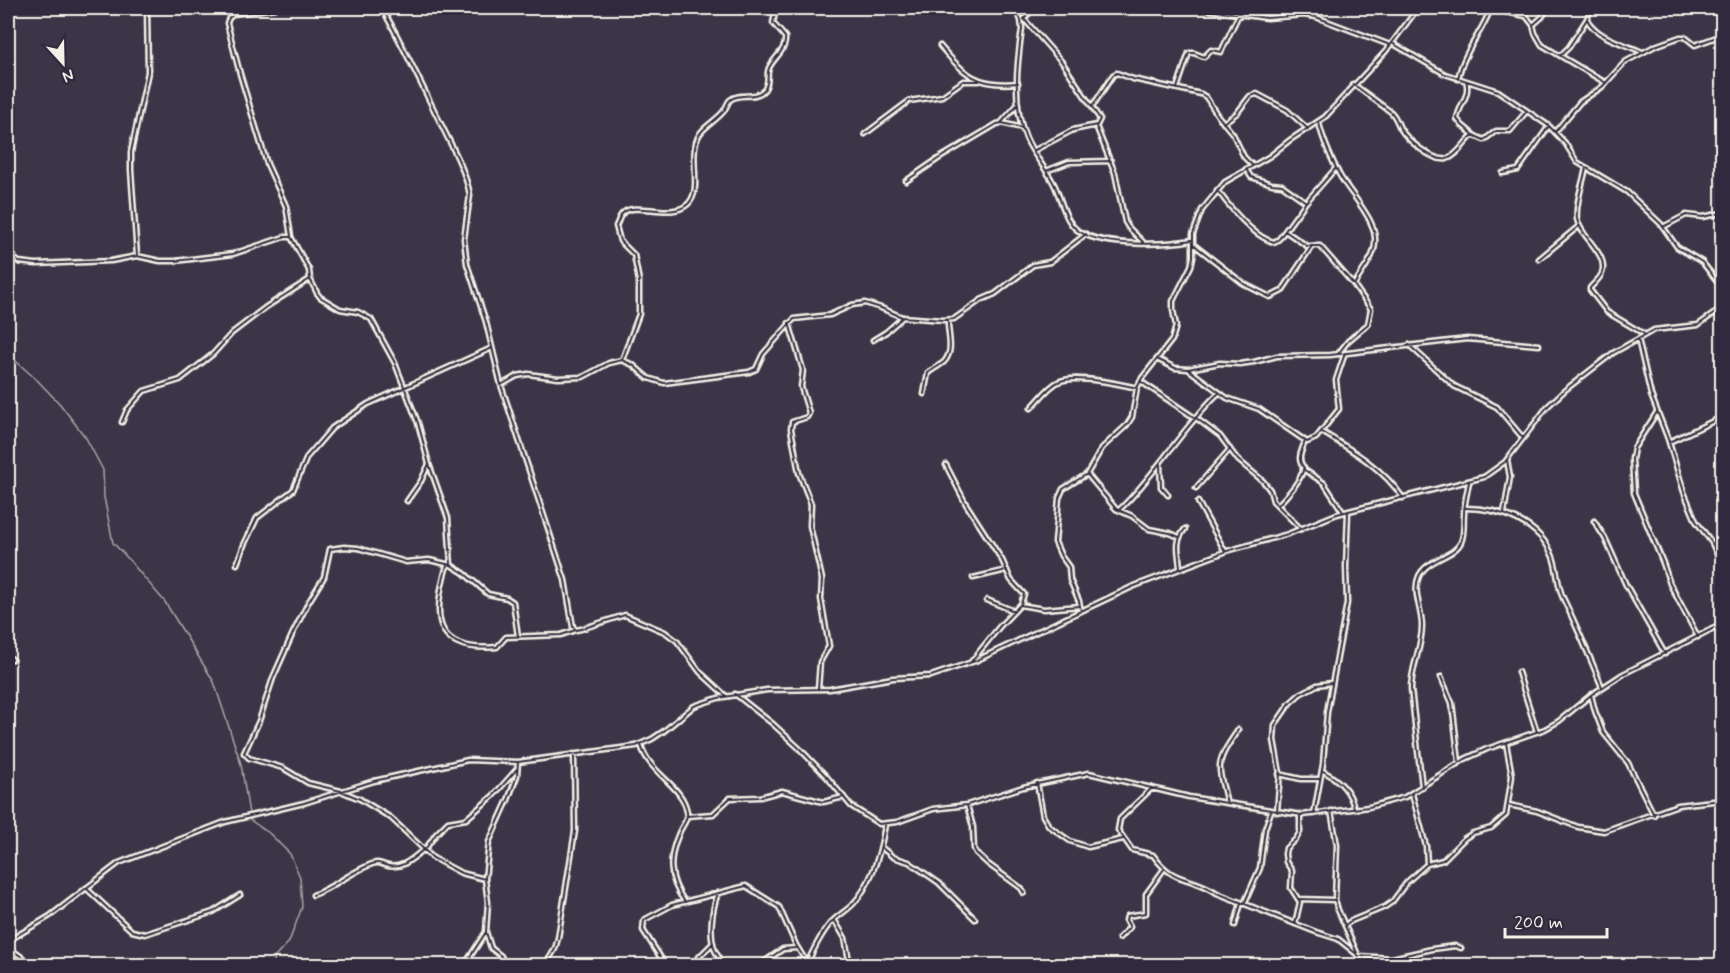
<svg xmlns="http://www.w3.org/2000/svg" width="1730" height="973" font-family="Mynerve,sans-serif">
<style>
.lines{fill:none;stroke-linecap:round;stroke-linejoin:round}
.stream{stroke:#aaa6a7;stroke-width:1.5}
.street-casing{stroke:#f4f1e8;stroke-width:7}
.street{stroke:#2f2a3d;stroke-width:2}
</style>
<rect width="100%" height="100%" fill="#3b3647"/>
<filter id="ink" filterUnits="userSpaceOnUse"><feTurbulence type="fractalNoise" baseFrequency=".0167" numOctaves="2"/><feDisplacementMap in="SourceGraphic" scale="12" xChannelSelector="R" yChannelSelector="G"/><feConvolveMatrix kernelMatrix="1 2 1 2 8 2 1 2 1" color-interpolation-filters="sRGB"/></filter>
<g filter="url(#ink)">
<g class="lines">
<path class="stream" d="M8,354L38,381L60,404L86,438L103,470L104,497L113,543L124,554L165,602L214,682L241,764L250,820L269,833L290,854L300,877L302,907L289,942L275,957L273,966"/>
<defs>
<path id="street" d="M275,8L234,14L229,18L227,23L240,74L267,164L286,206L291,236
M382,8C403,45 421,84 440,122C451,145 465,169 470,195L464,239L467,264L486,322L501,385L565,580L573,627L576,630L581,629L625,615L665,632L677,641L700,672L726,696
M1015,8L1021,20L1022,29C1017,63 1012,106 1026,138C1033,155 1046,168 1054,184C1062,200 1064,222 1080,232C1105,247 1165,245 1192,240
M1194,8L1267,18L1304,15L1316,17L1390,45
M1484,8L1526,16L1533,25L1535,33L1542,45L1606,83
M1591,8L1587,19C1595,37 1625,44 1642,52
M1298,15L1311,8
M1024,19L1062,62L1100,119L1097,125L1073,130L1033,151
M1024,19L1034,8
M1533,25L1542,17L1548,8
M1392,43L1445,74L1498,91L1549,126L1565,143L1577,162L1627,192L1661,224L1677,247L1702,262L1722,287
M940,46C965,75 977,87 1018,83
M1561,55L1569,47L1587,19
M1458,79C1463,52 1482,33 1491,8
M1466,81C1471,95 1459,105 1457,119L1462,125L1475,136
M1353,84L1391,112C1396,117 1397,122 1400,128C1407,140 1433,162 1447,159C1457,156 1464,143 1472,136H1475L1484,140L1496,131H1510L1526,112
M1177,88L1189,53H1194L1204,57L1211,50L1221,52L1239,14
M1092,107L1113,75L1117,73L1133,79L1201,94L1206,97L1218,116L1233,134L1244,157L1253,166
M1001,123L1018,104
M1223,123L1237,113L1250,96L1257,94L1287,110L1308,129
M1319,123C1323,141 1331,158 1339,174C1351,197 1384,224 1373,253C1370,262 1359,276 1354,285
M1096,126L1115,173L1125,222L1128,227L1143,242
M1555,132L1580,102L1602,87L1625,62L1655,46L1680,37H1685L1695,45L1722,35
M865,134L909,101L942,96L963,81H979
M1586,168C1583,183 1575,204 1577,219C1580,237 1609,254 1602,273C1600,279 1594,283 1590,288V290L1607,312L1644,334
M1246,169L1251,177L1272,184L1282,185L1306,202
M1046,171L1069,162L1111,161
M1503,173L1518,170L1549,126
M906,181L938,159L997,124L1002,123L1022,128
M1217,190C1229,206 1254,238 1274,242L1279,239L1306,202L1336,168
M1663,227L1686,215L1703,217L1722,213
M1285,231L1307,246H1320L1354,285L1371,309L1368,324L1348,341L1338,354
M1193,244L1244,284L1270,297L1282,291L1312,246
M8,254L19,262L36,264L111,261L137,256L160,261H175L233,254L284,237H291L309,270L310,279L317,293L320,297L340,309L358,312L371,319L395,363L418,423L429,464L448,518L451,565
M137,256L131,170V152L148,72L147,8
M1539,259L1579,226
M8,268L11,299L8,308
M789,323L803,370L801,387L809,413L807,417L792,422L791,429L799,473L811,504L810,526L822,579L821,599L829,646L820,662L818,689
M1638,339L1651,395L1668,439L1684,492L1696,521L1712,543L1722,565
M873,340L886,332L903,317
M1409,345L1454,386L1497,407L1523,438
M1157,359L1175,368L1188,369L1220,363L1240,364L1254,362L1277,356L1330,355L1467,339L1539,345
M622,360L639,314V281L634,255L620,241L616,226C618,223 619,217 622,214C634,200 671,220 688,204C705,188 684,149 703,130C709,124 717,119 723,112C726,109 727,103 730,100C739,92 755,100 764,90C770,83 766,75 769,68C774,57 787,50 785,37L773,23L776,8
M1188,369L1227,398L1259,409L1307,442L1316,438L1339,409L1336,380L1345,353
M1140,381L1195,418
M501,385L517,376L528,374L558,378L583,377L609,363L622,360L633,365L648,378L664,383L749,372L756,369L763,354L794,319L830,315L852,305L865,303L881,308L902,317L943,320L954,319L981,300L995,294L1033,265L1050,262L1086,234
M924,394L928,373C933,369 939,366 944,362C955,350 947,334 948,320
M1031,408C1040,399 1048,387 1058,382C1073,374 1120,384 1137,388
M1657,412L1634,448L1632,459L1634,493L1663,563L1670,584L1698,637
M1196,418L1220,436L1238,460L1263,481L1270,490L1273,501L1301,529
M122,422L127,410L144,391L180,380L213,354L232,333L266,307L310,279
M1322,432C1352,450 1383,468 1403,498
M1669,442L1722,417
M946,465L966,504L1002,560L1011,580L1024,594L1021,604L1000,626L971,662
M1160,465L1161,487L1168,495
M1303,469L1324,483L1343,512
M1087,474L1116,509L1132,516L1149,529L1170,533L1179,537
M1196,488L1230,449
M407,501L421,481L429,464
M1198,502L1225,551
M1278,505C1288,494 1300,482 1304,468C1296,459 1302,451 1305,441
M1466,508C1500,508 1540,523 1553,557C1558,570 1557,585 1563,598C1577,627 1590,657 1602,687
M1119,510C1147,484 1168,450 1194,420C1202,411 1209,401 1219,393
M1504,513L1510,477L1507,460
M1594,521L1605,538L1626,585L1665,654
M237,564L244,545L257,518L293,490L307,457L332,428L368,404L492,348
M447,565C432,615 432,653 497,647L506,637L561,635L576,630
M1180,568C1179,551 1174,543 1185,529
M973,578L1007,570
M987,600L1014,611
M1020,605L1044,609L1080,606
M1081,611L1079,601L1070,580L1069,567L1061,556L1055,542L1059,498L1063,489L1087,474L1102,448L1127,425L1132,417L1137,388L1142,378L1172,340L1176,326L1173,310V301L1191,266L1193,257V234L1202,210L1225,182L1270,156L1290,140L1325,117L1386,51L1418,8
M8,657L12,659
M1518,672L1537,732
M1441,677L1452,703L1459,762
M735,694L773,724L799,748L827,777L851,806L879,824L897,822L933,809L967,805L1023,787L1089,773L1189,797L1302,815L1369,807L1405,797L1465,759L1487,749L1545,729L1559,721L1591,695L1623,674L1722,624
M1591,695L1595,711L1603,732L1628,763L1654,815
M641,745C649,774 683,785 687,812C688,821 682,825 679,833C668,858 668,879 685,902
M1323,771C1339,780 1350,790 1354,808
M1279,774L1301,779H1320
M1037,783L1043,816L1049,826L1070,841L1088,847L1123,839
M1422,787L1411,689C1411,667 1422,648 1422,626C1422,609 1412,592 1419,576C1428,558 1454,557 1461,542C1465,533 1463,523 1464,514C1464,504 1467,493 1469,482
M1152,788L1120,819L1118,830L1132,850L1153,855C1174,885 1191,875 1217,893L1316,932L1338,939L1359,956L1392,958L1432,949L1455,946L1461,948
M1227,803C1217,763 1215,764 1238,730
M967,805L973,827L974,849L976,853L988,864L1021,888L1024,893
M1509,805L1537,811L1578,827L1604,831L1678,805L1722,800
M1331,811L1337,845L1335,900L1338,910L1357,953
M1277,812L1280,773L1274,740L1275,725L1290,703L1300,694L1317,685L1331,683
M1314,814L1323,764L1327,712L1347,603L1346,566L1348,512
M687,816L713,814L730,798L760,797L782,791L823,802L844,797
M881,847L893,857L909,862L939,883L975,919
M424,851L436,834L448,822L466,819L493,796L517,769
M1427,864L1443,860L1465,838L1473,833L1491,828L1506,815L1512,776L1506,743
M485,879L461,873L433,858L391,818L360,799L341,791L308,783L283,768L249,758L244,753L259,721L273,678L293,633L308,603L324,577L330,549L344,547L358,548L406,562L429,560L451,565L464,573L488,594L507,598L513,602L518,636
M86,888L132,931L145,934L213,912L240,895
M718,893C712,909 709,932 714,948C716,954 721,960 724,966
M313,895C334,887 351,872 372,864C378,862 379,863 385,865C400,871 412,859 423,850
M1299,899L1335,900
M1244,904L1260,868L1265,829L1271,811
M835,921L845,938L850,966
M1295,924L1300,902L1291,888L1292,871L1286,862L1285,854L1286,848L1296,839L1300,832V816
M1235,925L1241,903
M1345,925L1351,921L1385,907L1392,902L1407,882L1427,864L1426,846L1412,794
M486,932L491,948L501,956L505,966
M1119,938L1130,927L1126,920L1127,916L1146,913V894L1164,869
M8,941L50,916L119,863L225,822L304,803L374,781L468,760L518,762L636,746L652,739L664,731L694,706L718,698L767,690L830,689L893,678L931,676L975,661L1132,587L1227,551L1288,534L1337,514L1484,477L1505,462L1547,407L1565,390L1613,353L1654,330L1698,325L1722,308
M8,947L34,966
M1363,957L1367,966
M464,966L486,932L488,902L485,879L489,842L508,800L517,776L518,762
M545,966L555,949L558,938L575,831L574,754
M666,966L643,930L644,920L672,905L746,886L779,907L796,945L807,963
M690,966L713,943
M758,966L783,949L797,948
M806,966C813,951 819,937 829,925C836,916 847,911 854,903C872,883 881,850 885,825"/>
</defs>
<use href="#street" class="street-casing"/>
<use href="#street" class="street"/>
</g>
</g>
<rect width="1730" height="973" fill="none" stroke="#2f2a3d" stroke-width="30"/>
<rect x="15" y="15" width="1700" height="943" fill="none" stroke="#f4f1e8" stroke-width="2" filter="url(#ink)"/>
<g transform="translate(63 63) rotate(158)" stroke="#2f2a3d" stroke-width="4.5" paint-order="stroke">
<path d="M0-4.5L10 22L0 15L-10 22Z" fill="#f4f1e8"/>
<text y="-9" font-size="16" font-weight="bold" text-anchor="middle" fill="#f4f1e8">N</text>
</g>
<path d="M1505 928v9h102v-9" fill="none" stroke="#f4f1e8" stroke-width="3"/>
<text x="1514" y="928" font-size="18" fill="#f4f1e8" stroke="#2f2a3d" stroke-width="4.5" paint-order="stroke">200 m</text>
</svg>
